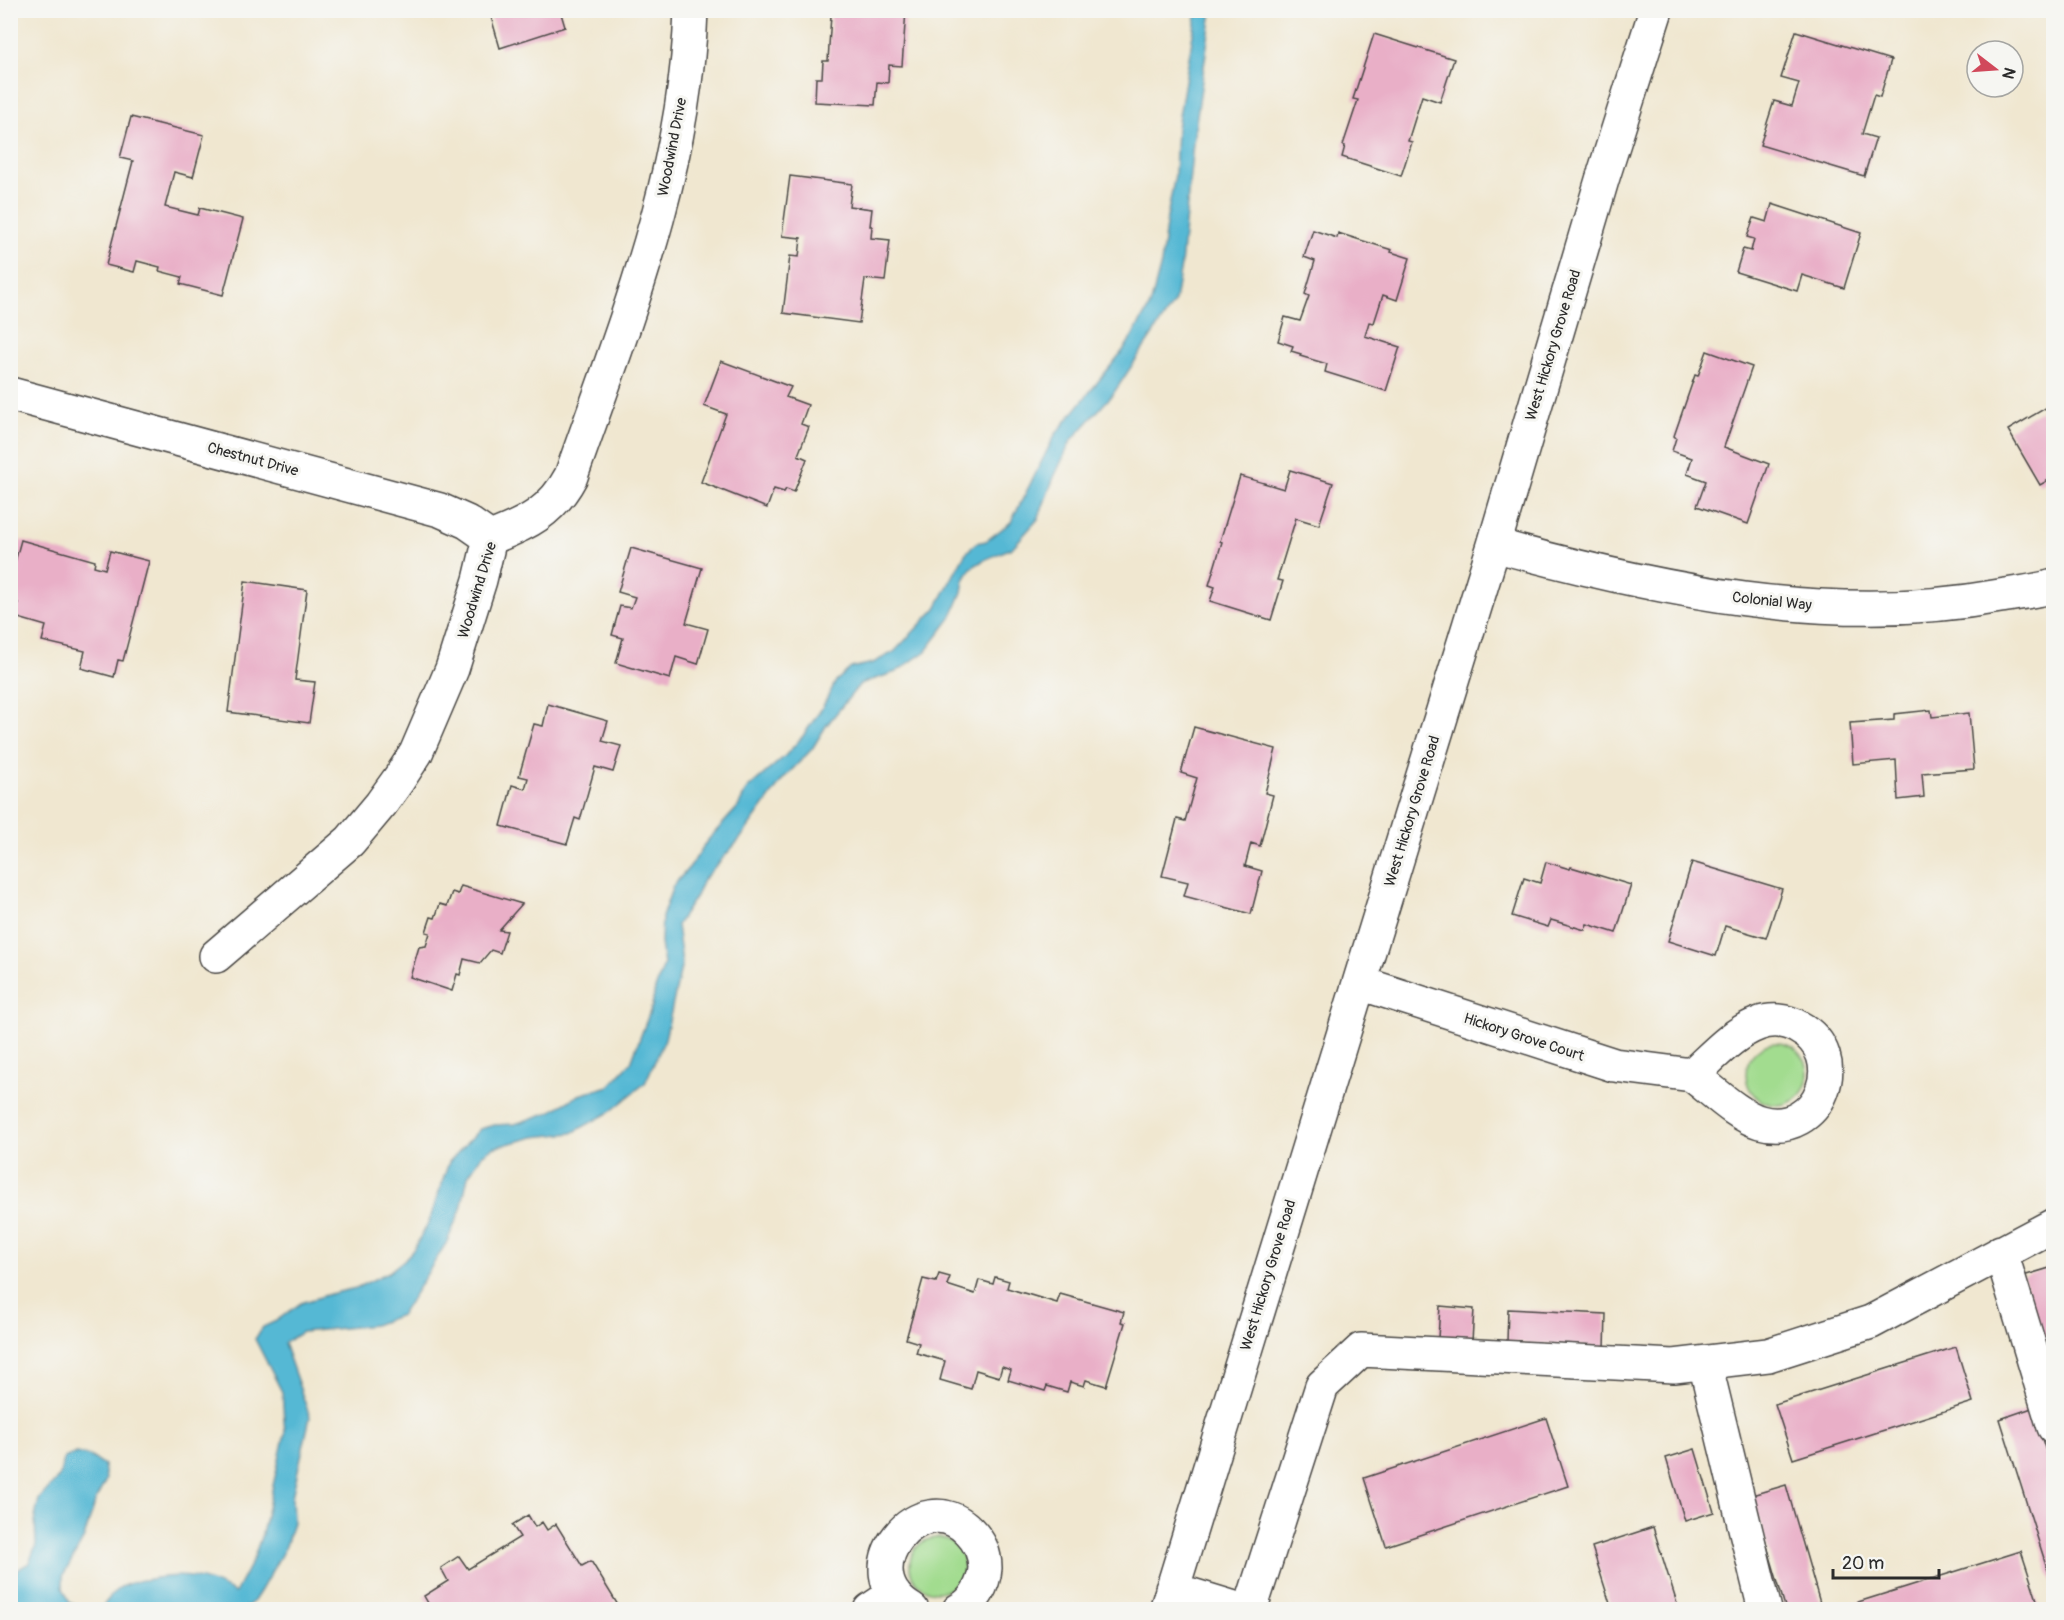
<svg xmlns="http://www.w3.org/2000/svg" width="2064" height="1620" font-family="Pangolin,sans-serif">
<style>
.green{fill:#a2dc8f;stroke:#66845d;stroke-width:1.5}
.water{fill:#55b8d4;stroke:#407280;stroke-width:1.5}
.building{fill:#e9afc7}
.lines{fill:none;stroke-linecap:round;stroke-linejoin:round}
.minor-casing{stroke:#494744;stroke-width:36}
.minor{stroke:#fff;stroke-width:33}
.labels{text-anchor:middle;stroke-width:6;stroke-linejoin:round;paint-order:stroke}
.street-label{font-size:15px;fill:#2b2b2b;stroke:#f6f6f2}
</style>
<rect width="100%" height="100%" fill="#f6f6f2"/>
<filter id="ink" filterUnits="userSpaceOnUse"><feTurbulence type="fractalNoise" baseFrequency=".0167" numOctaves="2"/><feDisplacementMap in="SourceGraphic" scale="12" xChannelSelector="R" yChannelSelector="G"/><feConvolveMatrix kernelMatrix="1 2 1 2 8 2 1 2 1" color-interpolation-filters="sRGB"/></filter>
<filter id="wash" filterUnits="userSpaceOnUse"><feTurbulence type="fractalNoise" baseFrequency=".008" numOctaves="4" result="noise"/><feDisplacementMap in="SourceGraphic" scale="24" xChannelSelector="R" yChannelSelector="G"/><feGaussianBlur stdDeviation="1.35" result="paint"/><feColorMatrix in="noise" values="0 0 0 0 0 0 0 0 0 0 0 0 0 0 0 0 0 1.4 0 .05"/><feComposite in="paint" operator="in"/></filter>
<g filter="url(#wash)">
<rect width="100%" height="100%" fill="#f0e7d0"/>
<path class="green" d="M1746 1074a31 31 0 1 1 62 0a31 31 0 1 1-62 0Z
M910 1565a27 27 0 1 1 54 0a27 27 0 1 1-54 0Z"/>
<path class="water" d="M1197,11H1212L1193,143L1181,265L1175,301L1113,394L1071,441L1054,477L1038,519L1012,548L984,560L971,568L964,580L962,592L951,618L926,651L896,672L860,684L826,726L812,749L783,779L740,839L703,880L696,896L677,925L682,963L665,1039L645,1083L610,1112L572,1133L534,1137L492,1148L482,1155L468,1176L461,1209L447,1242L401,1315L374,1325L302,1332L284,1343L310,1417L292,1497L293,1522L286,1546L261,1590L254,1601L246,1607L248,1609H100C106,1603 112,1593 119,1588C128,1583 140,1580 150,1579C184,1573 205,1576 235,1593L254,1557L262,1534L285,1433L282,1392L255,1339L263,1327L276,1321L301,1303L330,1294L356,1288L389,1272L404,1260L413,1250L429,1222L449,1162L480,1129L494,1125L515,1124L550,1112L579,1095L609,1086L631,1062L652,1006L655,989L664,965L661,943L662,917L673,886L692,864L707,841L738,807L747,789L785,756L803,736L822,708L836,681L851,668L873,663L894,652L936,608L965,554L976,543L986,541L1011,522L1055,435L1125,348L1150,306L1161,264L1167,217L1175,175L1177,128Z
M77,1453L91,1457L104,1465L106,1480L96,1499L84,1538L63,1576V1588L70,1603L84,1609H11V1585L17,1570L29,1563L36,1545L35,1517L39,1499L59,1477L64,1458Z"/>
<g id="blocks">
<path class="building" d="M489,10H560L565,27L500,48Z
M825,10H906L902,66L889,65L888,83L877,82L875,105L815,102L816,78H822L823,61H828L831,15H825Z
M1796,31L1891,60L1880,97L1874,95L1862,134L1876,138L1864,176L1760,145L1774,101L1792,106L1799,83L1781,78Z
M1374,34L1454,59L1440,102L1422,96L1408,141L1412,142L1401,176L1342,157L1345,146L1343,145L1358,100L1353,99Z
M131,117L204,135L193,177L174,172L165,207L198,215L200,208L243,219L223,295L180,284L182,277L159,271L160,267L137,261L134,272L106,265L133,161L120,158Z
M790,176L852,184L849,206L872,209L870,226H872L871,238L890,240L885,281L865,279L859,323L783,313L790,256L799,257L801,238L782,236Z
M1772,204L1861,233L1844,288L1802,275L1797,291L1736,272L1743,249L1751,251L1754,239L1747,237L1754,218L1767,222Z
M1313,230L1337,238L1338,233L1392,250L1391,252L1410,258L1397,300L1383,295L1374,323L1369,322L1365,336L1400,347L1386,391L1325,372L1327,364L1300,356L1301,354L1291,351L1293,346L1278,341L1285,317L1300,321L1309,296L1305,294L1315,261L1304,257Z
M1707,351L1752,367L1724,447L1769,464L1748,524L1697,506L1706,481L1687,474L1692,458L1672,451L1676,438L1674,436L1695,375L1698,376Z
M721,361L791,387L786,397L808,405L801,424L809,427L798,455L807,459L794,492L786,489L784,492L774,489L767,508L701,482L726,414L704,406Z
M2054,403V477L2040,485L2008,430Z
M1290,470L1333,483L1319,525L1296,518L1277,580L1283,581L1271,620L1210,601L1215,587L1209,585L1222,542L1220,541L1240,476L1284,489Z
M21,540L95,561L94,566L105,569L110,551L149,561L123,661L118,660L114,677L81,668L85,651L42,641L46,626L15,617L18,603L10,602V580Z
M631,548L702,568L686,623L708,629L698,664L676,657L670,679L616,663L623,638L612,635L620,606L631,608L635,597L618,592Z
M245,581L307,590L295,680L315,682L309,723L228,712Z
M548,704L608,721L602,741L621,746L613,772L595,767L580,820L575,818L567,844L501,826L512,785L525,789L528,778L519,776L534,724L543,726Z
M1931,710L1932,717L1969,713L1974,769L1922,773L1924,797L1898,800L1896,760L1853,764L1850,723L1894,720V714Z
M1194,727L1276,749L1265,793L1273,795L1260,846L1251,843L1245,866L1262,871L1251,914L1184,896L1188,882L1162,876L1177,819L1185,821L1197,778L1181,773Z
M1546,862L1570,869L1571,867L1631,885L1616,933L1587,924L1585,930L1551,920L1548,927L1512,916L1524,878L1540,883Z
M1692,862L1782,889L1766,938L1725,926L1716,956L1668,941Z
M461,886L522,904L499,930L507,931L500,953L491,950L480,963L464,959L460,975L457,974L452,991L410,977L419,947L426,946L430,933L426,932L431,917L435,918L440,904L447,906L452,892L458,894Z
M2053,1267L2054,1269V1369L2023,1276Z
M939,1274L950,1277L947,1285L975,1294L979,1280L993,1284L995,1277L1009,1281L1007,1288L1057,1303L1060,1294L1124,1312L1121,1322L1125,1323L1106,1386L1086,1380L1084,1386L1070,1382L1067,1392L1047,1386L1045,1391L1008,1380L1011,1370L1002,1367L999,1377L976,1370L971,1389L940,1380L945,1361L916,1353L919,1343L906,1339L923,1279L936,1282Z
M1440,1306L1474,1309L1472,1341L1438,1338Z
M1508,1309L1606,1314L1605,1348L1507,1342Z
M1956,1347L1973,1402L1793,1459L1775,1404Z
M2032,1408L2054,1476L2053,1587L2000,1419Z
M1546,1418L1568,1486L1386,1546L1364,1478Z
M1695,1449L1714,1512L1685,1521L1666,1458Z
M1786,1485L1822,1610H1786L1752,1495Z
M528,1515L535,1527L542,1522L547,1530L556,1524L582,1566L591,1561L621,1610H432L424,1596L448,1581L441,1568L459,1556L468,1569L520,1537L512,1525Z
M1653,1527L1679,1610H1612L1592,1547Z
M2021,1551L2039,1606L2028,1610H1840L1839,1608Z"/>
</g>
</g>
<g filter="url(#ink)">
<use href="#blocks" fill-opacity="0" stroke="#494744" stroke-width="1.5"/>
<g class="lines">
<defs>
<path id="minor" d="M10,394L440,510L467,522L490,538
M490,538C527,524 552,512 571,476C624,325 686,173 691,10
M1494,545C1658,590 1831,627 2000,596C2018,593 2036,591 2054,586
M216,956L350,841L381,804L399,779L416,753L452,669L480,580L490,538
M1360,983L1614,1065L1692,1075C1712,1057 1733,1033 1758,1024C1771,1019 1786,1020 1798,1027C1852,1055 1820,1139 1760,1122C1738,1116 1711,1089 1692,1075
M2001,1252L2054,1427
M1705,1363L1765,1610
M1172,1589L1241,1610
M870,1610L894,1594
M912,1610C846,1572 921,1481 969,1531C979,1541 985,1553 985,1568C984,1584 974,1603 959,1610
M1166,1610L1494,545L1602,180L1656,10
M1250,1610L1322,1386L1361,1350L1674,1366L1768,1355L1871,1322L2054,1225"/>
</defs>
<use href="#minor" class="minor-casing"/>
<use href="#minor" class="minor"/>
</g>
</g>
<g class="labels">
<g class="street-label">
<text transform="translate(672 147) rotate(-79)" y="5">Woodwind Drive</text>
<text transform="translate(1553 345) rotate(-73)" y="5">West Hickory Grove Road</text>
<text transform="translate(253 459) rotate(15)" y="5">Chestnut Drive</text>
<text transform="translate(477 590) rotate(-73)" y="5">Woodwind Drive</text>
<text transform="translate(1772 601) rotate(6)" y="5">Colonial Way</text>
<text transform="translate(1412 811) rotate(-73)" y="5">West Hickory Grove Road</text>
<text transform="translate(1524 1037) rotate(18)" y="5">Hickory Grove Court</text>
<text transform="translate(1268 1275) rotate(-73)" y="5">West Hickory Grove Road</text>
</g>
</g>
<rect width="2064" height="1620" fill="none" stroke="#f6f6f2" stroke-width="36"/>
<g transform="translate(1995 69) rotate(107)"><circle r="28" fill="#f6f6f2" stroke="#a5a5a2" stroke-width="1.5"/>
<path d="M0-4.5L10 22L0 15L-10 22Z" fill="#d1495b"/>
<text y="-9" font-size="16" font-weight="bold" text-anchor="middle" fill="#2b2b2b">N</text>
</g>
<path d="M1833 1569v9h106v-9" fill="none" stroke="#2b2b2b" stroke-width="3"/>
<text x="1842" y="1569" font-size="18" fill="#2b2b2b" stroke="#f6f6f2" stroke-width="4.5" paint-order="stroke">20 m</text>
</svg>
